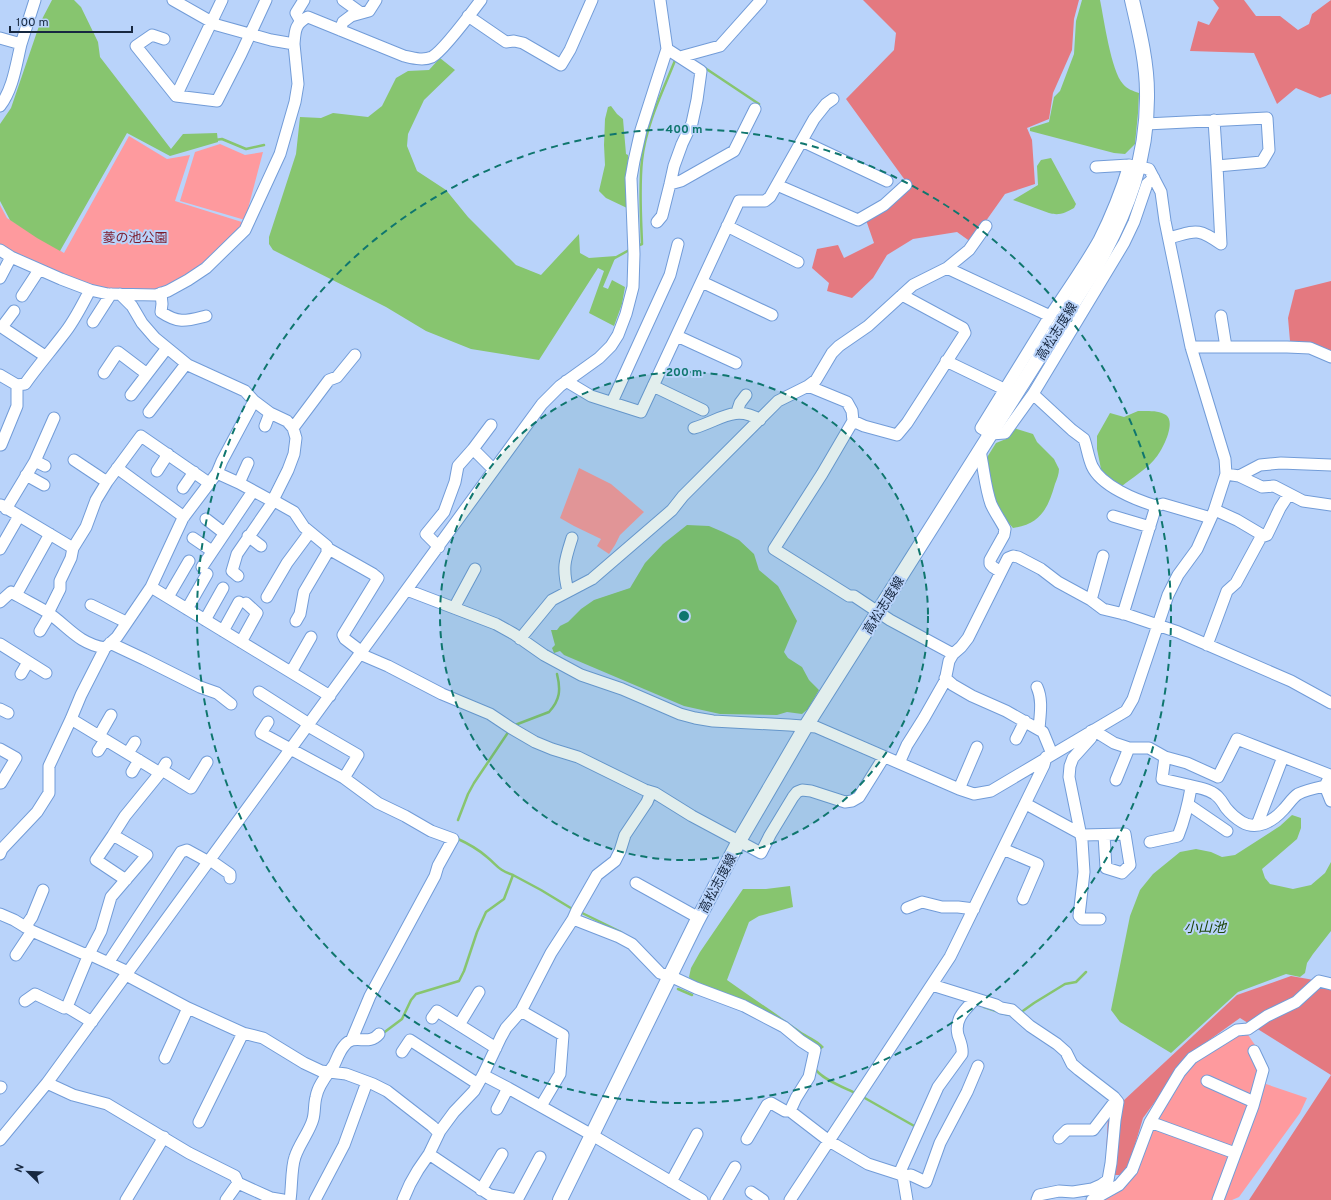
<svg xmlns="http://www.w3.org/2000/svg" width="1331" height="1200" font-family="Overpass,'Noto Sans JP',sans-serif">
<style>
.green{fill:#fe9a9e}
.forest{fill:#e47980}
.water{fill:#87c56f}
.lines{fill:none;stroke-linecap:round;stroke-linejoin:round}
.stream{stroke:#87c56f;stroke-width:2.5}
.minor-casing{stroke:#729cd8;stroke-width:13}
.major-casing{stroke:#729cd8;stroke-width:16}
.minor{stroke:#fff;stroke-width:11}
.major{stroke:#fff;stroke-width:14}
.ring{fill:none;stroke:#0f766e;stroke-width:2;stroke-dasharray:7 5}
.labels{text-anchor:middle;stroke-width:4;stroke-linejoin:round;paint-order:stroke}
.park-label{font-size:13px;fill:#7b1a2a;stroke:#b9d3fa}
.street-label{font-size:13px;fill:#172840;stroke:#b9d3fa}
.water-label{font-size:14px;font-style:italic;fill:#1d4508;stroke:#b9d3fa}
.centre{fill:#0f766e;stroke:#b9d3fa;stroke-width:2}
.ring-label{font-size:12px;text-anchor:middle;font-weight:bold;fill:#0f766e;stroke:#b9d3fa;stroke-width:4;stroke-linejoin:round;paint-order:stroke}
</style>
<rect width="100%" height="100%" fill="#b9d3fa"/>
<path class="green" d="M129,136L167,159L190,155L175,201L245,223L195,273L155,292L109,291L83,284L0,246V205L7,218L64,253Z
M220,144L245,155L263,152L245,220L180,201L195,152Z
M579,468L611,484L644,512L620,535L615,545L609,554L597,546L601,539L574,526L560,518Z
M1244,1029L1255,1045L1264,1066L1263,1083L1307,1098L1300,1113L1239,1197L1232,1200H1102L1122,1186L1153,1121L1193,1060Z"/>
<path class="forest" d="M863,0H1079L1074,19L1072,50L1053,93L1049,119L1027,128L1032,140L1035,184L1005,194L971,242L957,232L913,239L887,255L873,278L852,298L827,291L829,283L812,268L817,249L838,245L844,258L874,243L866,220L910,187L846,99L894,50L896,33Z
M1213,0H1244L1256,16H1280L1298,30L1309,24L1312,14L1331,0V94L1320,98L1296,88L1277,104L1254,53L1190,51L1198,21L1209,25L1219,8Z
M1331,281V353L1307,343L1290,341L1288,318L1295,290Z
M1291,976L1331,983V1200H1249L1331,1075L1240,1018L1191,1053L1143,1118L1126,1175H1105L1108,1115L1237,995Z"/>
<path class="water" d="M52,0H74L81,7L98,42L100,57L171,149L183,134L217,133L218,142L170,156L127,133L60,251L37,238L10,220L0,201V124L11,108L40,23Z
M1082,0H1100C1104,19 1111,71 1123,84C1127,89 1133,91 1139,93L1138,113L1135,144L1125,154L1114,153L1030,131V128L1049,122L1054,97L1060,91L1074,54L1076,21Z
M440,58L455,70L424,100L408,134L407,146L417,171L446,190L468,217L516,265L541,275L579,234L580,253L589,258L616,256L603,287L608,289L612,280L625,287L622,304L614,326L589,313L604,271L598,268L539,360L471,349L426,331L386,307L273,250L269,244V237L296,154L300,117L321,118L333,113L368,117L382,106L396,78L408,71L429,70Z
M611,106L617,114L623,119L626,154L628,155L627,208L606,198L599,191L605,165L604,145L605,119L608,107Z
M1051,158L1076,204L1074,208C1065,213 1059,216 1049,213L1013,200L1038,185L1037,166L1041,160Z
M1138,411C1147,411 1159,410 1166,415C1177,423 1161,453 1154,460C1145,470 1132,478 1122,486L1106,477L1101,469L1097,449V436L1110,413L1124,417Z
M1014,428L1033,434L1037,442L1054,459L1059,469C1059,474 1057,479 1055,484C1048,508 1041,524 1013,528C992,505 992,489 986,459L996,443L1006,439Z
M687,525L709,526L723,532L739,540L754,554L759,570L778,586L797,621L784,652L788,658L802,667L809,680L819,690L808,709L802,714L787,712L777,715L720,714L684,706L564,655L560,651L554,653L552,648L555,645L551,630H557L560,626L568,622L581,609L594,600L630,588L645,563L663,544Z
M1292,815L1301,818V828L1297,839L1262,869L1265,878L1270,884L1293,889L1311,885L1325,873L1331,862V931L1313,954L1307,963L1305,973L1300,977L1286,974L1238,992L1171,1053L1120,1022L1111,1010L1130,916L1140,890L1153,874L1180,852L1196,849L1211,852L1222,857L1235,855L1280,826Z
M790,886L793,907L759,916L749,922L727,980C751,997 775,1013 799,1030C807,1036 817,1039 824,1047L819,1051L693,983L689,977L691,968L700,952L743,889H766Z"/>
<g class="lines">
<path class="stream" d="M705,68L759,104
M215,140L222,139L246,149L264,145
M637,246L642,244C641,216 639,188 642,160C646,124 663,91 676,58
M613,259L631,249
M515,725L549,712C560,700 561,690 557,674
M458,820L468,794L474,783L509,731
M456,838C467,843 478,849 487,857C498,866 498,870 513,875
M580,912L621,932
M678,989L692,995
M984,1007L996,1011
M1001,1013L1010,1015
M1020,1013L1034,1003L1065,984L1076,982L1086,972
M382,1034L402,1019L411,1000L416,994L459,981L464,971L477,932L486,912L504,899L513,875L541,890L574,910
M815,1068C819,1078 845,1088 855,1093
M863,1097L916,1127"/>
<defs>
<path id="minor" d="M343,0L361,13
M468,16L506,42L514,41L523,43L561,65L570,50L592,0
M300,20L296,13L304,0
M340,30L343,22L351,16L369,11L376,0
M0,38L21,44L35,0
M164,39L152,35L136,46L176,96L222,0
M294,44C295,31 295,23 308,17L404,56C413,58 423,61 432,57C443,51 472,12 481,0
M680,57L720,46L761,0
M176,96L217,101L241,54L266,0
M0,106C13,89 16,65 21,44
M1214,120L1217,166
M1146,124L1267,118L1269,150L1262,162L1217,166L1221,244C1197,227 1196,231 1169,238
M802,141L887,181
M1096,167L1129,165
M670,184L681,181L734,151L755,109
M777,185L858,220L884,205L906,185
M657,222L662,216L670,184L674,166L682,144L692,123L697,100L701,71L667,49
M727,226L798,262
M0,250L11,257L61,279L90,290L108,294L156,295L168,291L188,280L206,268L245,230L280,154L295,102L298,84L294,44L271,40L217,25L173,0
M947,268L969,250L986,226
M0,278L11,257
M702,282L772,315
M161,293L162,304L161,312C179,324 186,321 206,316
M120,294L132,306L142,323L155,338L188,365L245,391L254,401L270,413L287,421L293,428L296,438L294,454L288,470L270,506L237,554L232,571L238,576
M22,296L39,270
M1050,316L981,428L991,434L1005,433L1033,394L1124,243L1134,222L1147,184L1154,178
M1221,316L1226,347
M93,322L111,294
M0,326L45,356
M2,327L14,311
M677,336L736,363
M1191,347H1287L1310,348L1331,357
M946,361L1004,389
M104,373L118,352L147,374L167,348
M0,375L17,385L25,384C37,367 50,352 63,335C74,322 82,305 90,290
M566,381L591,396L641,412L739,201H765L770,197L814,119L826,104L833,99
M653,386L703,410
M808,386L847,402L852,411L853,421L822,474L774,549L849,596H854L890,620L953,654
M1033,394L1072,430L1084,439C1087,447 1088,457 1092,466C1101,486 1136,500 1156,506
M131,395L147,374
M612,402L670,275L678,244
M149,412L186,364
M737,412L740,403L746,395
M853,421L864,426L897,435L907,423L965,333L963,328L902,295
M491,425L473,449L494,470
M265,426L270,413
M293,428L329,380L337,377L355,355
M694,428C719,421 735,404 760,420
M1,445L17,406V385
M980,451C984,469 985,487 991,504C995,513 1001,521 1005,529L1004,535L990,560V564L993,567L1001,572
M74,460L107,482
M35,461L45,466
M117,468L184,517
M157,471L168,454
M217,473L239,483L272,501L278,503L294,512L304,527L327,546V553L304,592L300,614L296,621
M1226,474L1239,476L1262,487L1274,486L1303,501L1331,505
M26,475L44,485
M1239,476L1260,465L1281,463L1331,465
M239,483L248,463
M183,488L194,472
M1,505L73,548
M6,509L35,461L54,418
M1215,510L1237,520L1264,536
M1113,516L1150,527
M206,519L224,533
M248,536L261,546
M193,538L212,551
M439,547L426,534L444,512L455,482L458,466L473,449
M327,548L373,574L378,578L343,635L345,639L362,652
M0,549L19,516
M202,567L253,491
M151,587L330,696
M407,590L496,624L514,634L544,655L581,675L622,689L680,714L695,718L713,721L789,725L816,727L959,789L974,794L991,791L1126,711L1133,699L1168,595L1178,575L1197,549L1214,511L1226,474L1225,459L1191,347L1165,221L1161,192L1149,169L1129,165C1121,191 1111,216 1099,240C1085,265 1066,292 1050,316L947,268L913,285L868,326L839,346L832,353L816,380L808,386L778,401L683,496L672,510L592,579L552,600L520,639
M568,591C562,567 565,560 572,538
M16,595L50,534
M168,597L189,561
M267,597L287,563L310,532
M1091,600L1103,556
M0,602L11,592C23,599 35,605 47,612C68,626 77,643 105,648
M91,605L126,622
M454,608L475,569
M187,609L207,574
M48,613L60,589V581L71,558L73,548L86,527L96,500L107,482L141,436L209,483
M1123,614L1156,506L1163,504L1211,518
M205,620L223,588
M40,631L50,614
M223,631L239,602
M241,642L257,613L246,603
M110,643L144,659L200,687L217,693L231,704
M0,644L46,673
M1207,645L1227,591L1236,583L1261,537L1267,535L1280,508L1289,494
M360,654L388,666L442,694L490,714L511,728L535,742L552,749L578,757L645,790L655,793L692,816L761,853L770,835L793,797L797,792L802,790L811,791L845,802L852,801L859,797L884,757
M291,672L311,637
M21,674L28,662
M945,678L953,685L972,696L1006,711L1043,732L1052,754
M1037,687C1043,700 1040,715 1039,729
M259,692L309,724
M0,709L8,713
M71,719L160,773
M268,722L261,733L344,778L378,803L405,816L431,831L453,839L438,866L435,876L370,996L352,1039
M308,726L358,755L344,778
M1093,730L1114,743L1129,748H1149L1165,757L1187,763L1218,777L1237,739L1330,775
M1091,731V738L1073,758L1070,766L1069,777L1082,841L1084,872L1079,916L1082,919H1100
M99,736L111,715
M1016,739L1025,721
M0,749L16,758L1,783H0
M98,751L105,740
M128,753L135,742
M899,763L907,745L924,718L945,681L949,661L953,654L961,647L968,638L1008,558L1013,556L1018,557L1041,569L1058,582L1091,600L1103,609L1128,615L1178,632L1291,681L1331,703
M162,770L191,788L207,762
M132,772L139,760
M1116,780L1129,748
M1328,780L1325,786L1331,801
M1188,785C1198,788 1212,789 1219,798C1222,801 1224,805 1226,808C1230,813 1237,819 1242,822C1257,831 1273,821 1283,810C1288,805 1292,798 1298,794C1306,790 1316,788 1325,786
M959,789L977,747
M1026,804L1083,835L1125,834L1130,865L1122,873L1106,868L1104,835
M1189,805L1227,831
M1257,825L1283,757
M113,835L96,860L126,880
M1150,842L1178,836C1184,821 1188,805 1191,788L1188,785L1162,779L1165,757
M1003,849L1038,864L1023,899
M0,854L2,849L37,812L49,793V766L71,719L81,695L105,648L117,637L151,587L183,518L217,473L222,461L254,401
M210,860L230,874V878
M636,883L699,918
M907,908L922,902L942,907H958L974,909
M0,914L14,920L32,931L82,953L91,955L128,972
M573,919L619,937L632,944L660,973L670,976L696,988L744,1006L784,1027L801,1041L815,1050L809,1077L796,1098L790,1111L829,1141L868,1164L899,1174L938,1087L962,1054C963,1047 960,1041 958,1035C954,1019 965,1010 975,999
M25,927L32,917L43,890
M16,955L32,931
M108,963L181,852L187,850L209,862
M126,975L188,1008L243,1033L263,1038L304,1063L321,1071L346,1074L373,1084L387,1091L432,1126L439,1133
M932,985L996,1005L1001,1008L1012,1010L1030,1026L1057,1044L1066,1052L1072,1064L1079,1070L1114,1097L1118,1102L1115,1120L1111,1163L1108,1180L1101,1185L1092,1189L1073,1192L1059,1191L1039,1195L1037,1200
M25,1001L35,994L64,1008L67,1007
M521,1011L563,1035L560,1074L541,1106
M432,1018L437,1011L496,1048
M92,1022L67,1007L89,954L101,931L111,897L147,855L113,835L125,816L160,773L166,763
M459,1025L479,992
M402,1052L410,1040L478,1084
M165,1058L188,1008
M483,1075L508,1088L592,1135L702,1200
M1207,1081L1254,1102
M47,1083L73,1095L107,1104L189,1153L235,1176L238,1183L226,1200
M0,1088L1,1087
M497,1109L508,1088
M199,1122L243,1033
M1150,1122L1235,1153
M1059,1138L1067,1130H1093L1116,1100
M747,1139L767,1105L771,1103L785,1111H790
M0,1140L47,1083L542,404L560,386L599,358L611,346L618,335L626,314L633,287L634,254L631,178L634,161L641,130L667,49L660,0
M429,1154L490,1195L517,1200
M899,1174L903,1176L911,1175L926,1182L940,1143L967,1092L978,1066
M903,1176L907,1200
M671,1182L697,1134
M238,1183L271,1198L283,1200
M481,1190L502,1154
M751,1192L763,1200
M126,1200L164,1137
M290,1200C292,1188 291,1168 295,1157C299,1144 310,1131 313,1119C315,1112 314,1104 316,1097C318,1085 327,1075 334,1065C337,1059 339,1052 344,1046C354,1032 368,1047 379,1034
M315,1200L344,1145L367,1082
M403,1200L410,1184L418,1170L429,1154L440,1131L454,1112L474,1091L483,1075L501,1037L506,1028L521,1011L551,953L573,919L577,910L597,875L615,861L620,851L625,835L647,802L651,792
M517,1200L540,1157
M716,1200L735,1167
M790,1200L950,957L1044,765L1046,757
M1092,1200L1119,1185L1132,1170L1150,1122L1180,1072L1192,1058L1237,1030L1248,1029L1267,1016L1296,1002L1319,981L1331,984
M1218,1200L1253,1106L1263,1070L1254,1051"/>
<path id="major" d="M560,1200L697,921L739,841L806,726L1096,267C1127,212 1148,158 1147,93C1147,62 1139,30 1132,0"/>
</defs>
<use href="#minor" class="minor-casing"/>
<use href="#major" class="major-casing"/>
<use href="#minor" class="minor"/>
<use href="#major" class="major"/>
</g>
<circle cx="684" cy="616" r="244" fill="#0f766e" fill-opacity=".12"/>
<g class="ring">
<circle cx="684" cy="616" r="244"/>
<circle cx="684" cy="616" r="487"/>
</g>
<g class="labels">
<g class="park-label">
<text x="135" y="242">菱の池公園</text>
</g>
<g class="street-label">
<text transform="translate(1056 331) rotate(-58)" y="5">高松志度線</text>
<text transform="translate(883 605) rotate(-58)" y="5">高松志度線</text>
<text transform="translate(717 883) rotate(-62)" y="5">高松志度線</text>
</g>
<g class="water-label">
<text x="1205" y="932">小山池</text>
</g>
</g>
<circle cx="684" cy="616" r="6" class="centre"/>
<g class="ring-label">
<text x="684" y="133">400 m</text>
<text x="684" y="376">200 m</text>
</g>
<g transform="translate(28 1172) rotate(293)" stroke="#b9d3fa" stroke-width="3" paint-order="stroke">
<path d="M0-3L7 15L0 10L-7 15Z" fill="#172840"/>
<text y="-6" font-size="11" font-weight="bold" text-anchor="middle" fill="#172840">N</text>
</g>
<path d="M10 26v6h122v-6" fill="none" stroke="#172840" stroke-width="2"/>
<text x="16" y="26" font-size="12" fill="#172840" stroke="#b9d3fa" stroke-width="3" paint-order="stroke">100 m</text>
</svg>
